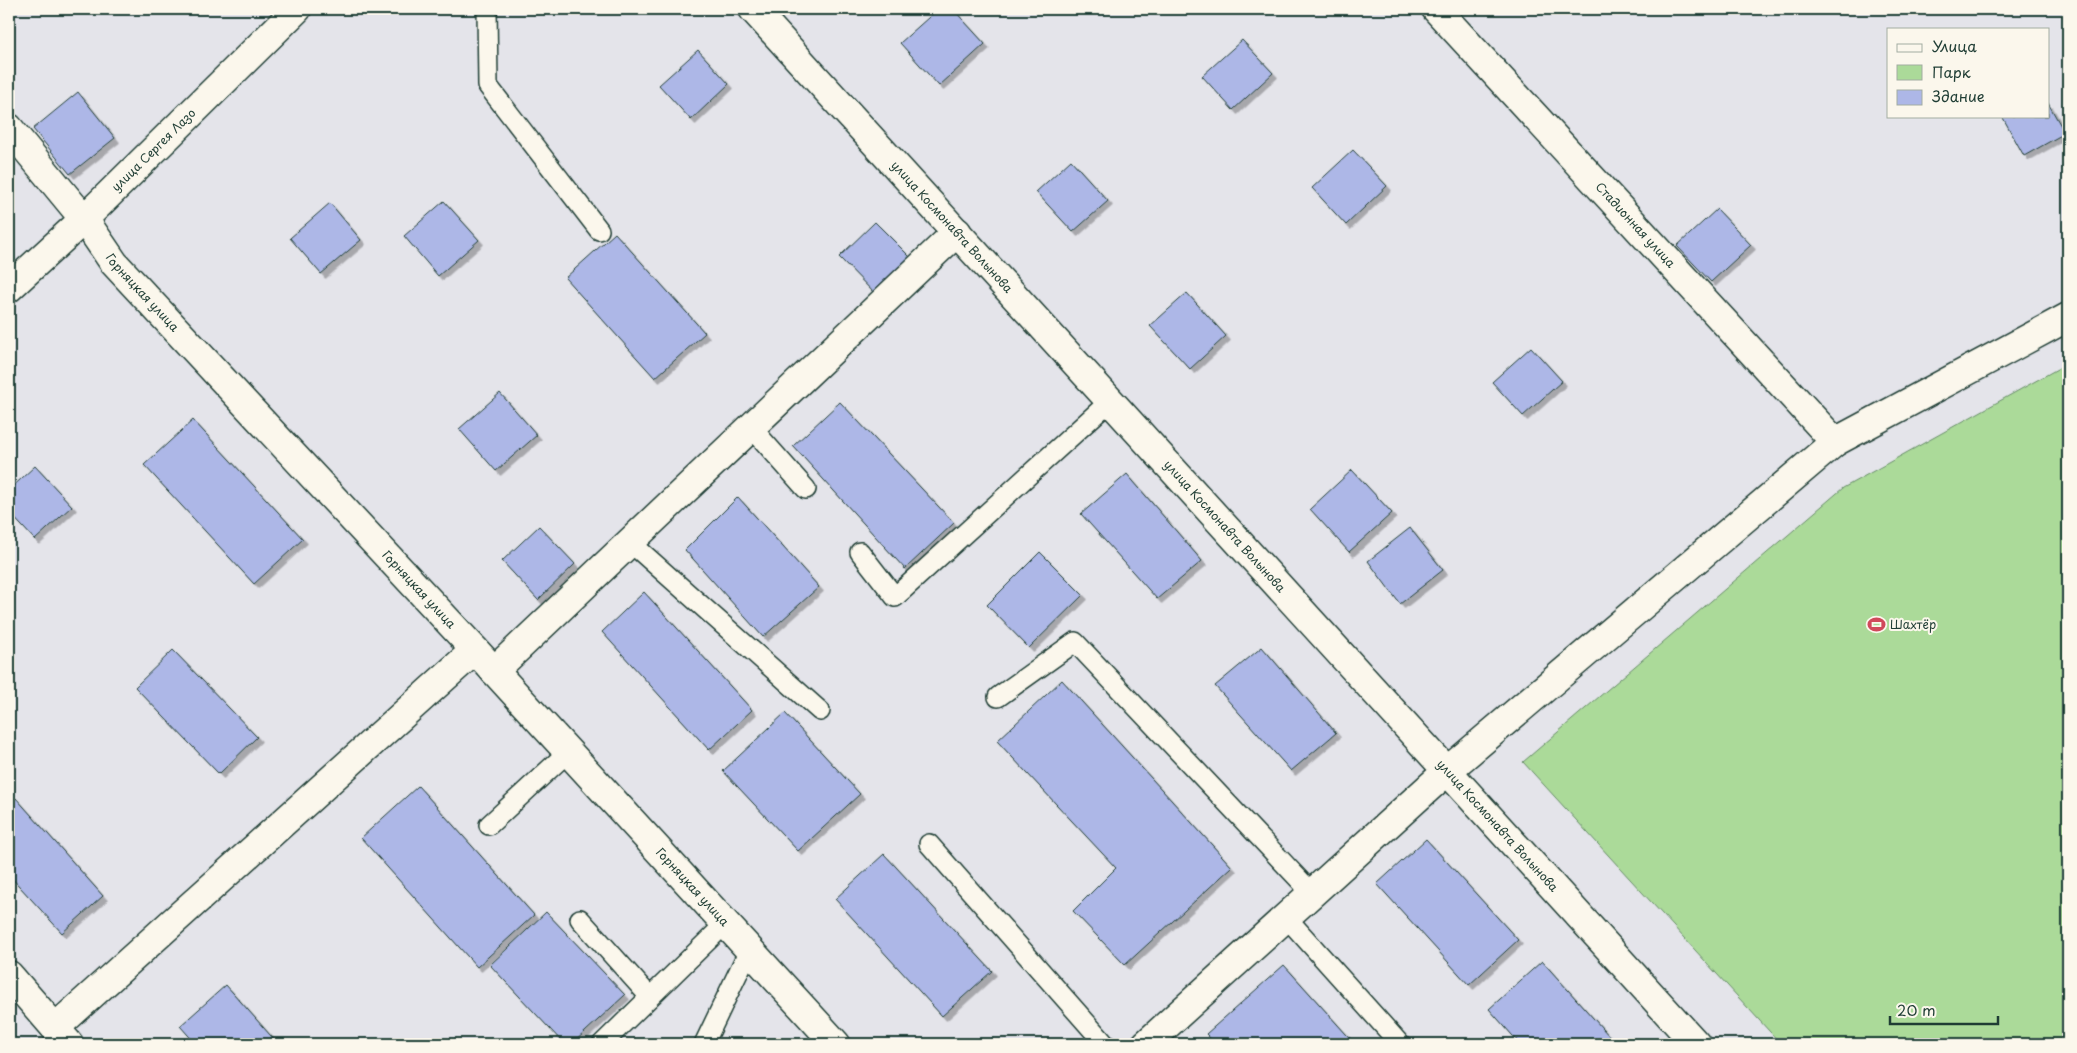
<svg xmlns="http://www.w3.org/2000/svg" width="2077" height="1053" font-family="'Playpen Sans',sans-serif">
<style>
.green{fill:#abda99;stroke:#658c66}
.building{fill:#adb7e7;stroke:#1f3d34;filter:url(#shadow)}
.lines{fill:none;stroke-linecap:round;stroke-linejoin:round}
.service-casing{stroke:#1f3d34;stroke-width:22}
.minor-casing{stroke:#1f3d34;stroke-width:31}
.tertiary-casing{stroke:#1f3d34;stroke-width:31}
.secondary-casing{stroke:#1f3d34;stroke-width:31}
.service{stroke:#fbf7ec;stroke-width:19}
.minor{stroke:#fbf7ec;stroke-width:28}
.tertiary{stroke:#fbf7ec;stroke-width:28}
.secondary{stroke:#fbf7ec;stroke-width:28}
.labels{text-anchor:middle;stroke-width:4;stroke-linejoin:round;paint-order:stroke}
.street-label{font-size:12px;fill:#1f3d34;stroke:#fbf7ec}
.poi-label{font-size:12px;fill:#1f3d34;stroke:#fbf7ec;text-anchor:start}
</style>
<defs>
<filter id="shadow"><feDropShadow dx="4.5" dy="4.5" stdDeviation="0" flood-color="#0004"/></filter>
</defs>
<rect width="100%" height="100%" fill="#e4e4ea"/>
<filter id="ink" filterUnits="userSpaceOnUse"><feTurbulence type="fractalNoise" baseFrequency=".02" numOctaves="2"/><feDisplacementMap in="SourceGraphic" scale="10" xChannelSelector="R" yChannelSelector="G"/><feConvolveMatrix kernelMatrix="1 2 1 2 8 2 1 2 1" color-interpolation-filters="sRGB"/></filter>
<g filter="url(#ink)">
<path class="green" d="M2068,363V1044H1781L1523,762L1843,488Z"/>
<path class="building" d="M938,9H953L985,44L939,86L900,43Z
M1242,40L1273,73L1233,110L1202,76Z
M698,50L729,84L691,120L659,85Z
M78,92L115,138L70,174L33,129Z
M2048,103L2065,133L2024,156L2002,116H2048Z
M1353,150L1387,186L1346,225L1312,188Z
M1071,160L1108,201L1073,232L1036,192Z
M444,201L479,240L438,276L404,236Z
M330,203L361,240L321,274L290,238Z
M1717,209L1751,245L1711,282L1677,246Z
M875,222L917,264L880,299L839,257Z
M615,233L705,333L655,378L565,278Z
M1187,293L1226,336L1190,369L1150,326Z
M1531,347L1562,381L1523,416L1492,382Z
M500,393L537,435L496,471L459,429Z
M840,402L954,523L905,569L793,446Z
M193,420L303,539L254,584L144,465Z
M35,466L72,506L35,540L9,512V490Z
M1352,470L1392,513L1349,552L1310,509Z
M1127,474L1202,561L1157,599L1081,514Z
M738,497L819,587L763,637L685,550Z
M539,526L575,564L538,600L502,561Z
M1410,528L1443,570L1400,604L1368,561Z
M1040,552L1083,595L1029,648L987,605Z
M644,592L752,710L709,750L602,632Z
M1262,647L1336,733L1291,771L1215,686Z
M173,650L257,737L219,774L135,687Z
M1062,680L1232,867L1125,965L1073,911L1116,868L997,741Z
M785,713L860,794L798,851L723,771Z
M418,786L534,915L477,967L361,838Z
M16,798L103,896L62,933L9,875V805Z
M1426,839L1518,940L1469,985L1377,884Z
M884,854L992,971L942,1016L835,899Z
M546,912L625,995L572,1044H564L490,965Z
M1542,961L1611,1038L1605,1044H1520L1489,1009Z
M1284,965L1355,1044H1216L1206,1034Z
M226,985L278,1044H196L180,1026Z"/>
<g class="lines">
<defs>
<path id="service" d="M487,9L488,86L599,230
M751,427L806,489
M630,542L820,711
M860,552L895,597L1110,401
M998,697L1075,642L1312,893
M489,825L568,752
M929,844L1105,1044
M1286,917L1400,1044
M580,919L650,997
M602,1044L726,923
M704,1044L749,950"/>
<g id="minor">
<path id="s1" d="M753,9L1696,1044"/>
<path id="s2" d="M1436,9L1835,442"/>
<path id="s3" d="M9,128L84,219L114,263L475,650L836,1044"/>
<path d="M494,671L957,232"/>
<path d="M55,1028L475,650"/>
<path d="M1146,1044L1447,771L1835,442L2068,317"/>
</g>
<g id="tertiary">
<path id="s4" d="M9,288L84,219L297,9"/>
</g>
<path id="secondary" d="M9,975L69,1044"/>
</defs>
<use href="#service" class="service-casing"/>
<use href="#minor" class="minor-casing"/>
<use href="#tertiary" class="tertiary-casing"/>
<use href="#secondary" class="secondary-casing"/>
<use href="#service" class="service"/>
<use href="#minor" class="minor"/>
<use href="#tertiary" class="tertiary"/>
<use href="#secondary" class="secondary"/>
</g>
</g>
<defs>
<symbol id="stadium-bare" viewBox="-9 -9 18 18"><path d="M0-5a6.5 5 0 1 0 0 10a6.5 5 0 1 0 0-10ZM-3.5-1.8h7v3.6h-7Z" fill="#d1495b" stroke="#fbf7ec" stroke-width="2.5" paint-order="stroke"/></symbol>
</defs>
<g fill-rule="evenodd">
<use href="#stadium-bare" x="1864" y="612" width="25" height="25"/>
</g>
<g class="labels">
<g class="street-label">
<text dy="4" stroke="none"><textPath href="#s4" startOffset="200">улица Сергея Лазо</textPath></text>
<text dy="4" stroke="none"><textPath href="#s2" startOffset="294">Стадионная улица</textPath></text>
<text dy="4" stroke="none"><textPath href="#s1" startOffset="295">улица Космонавта Волынова</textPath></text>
<text dy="4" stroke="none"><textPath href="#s3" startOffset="212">Горняцкая улица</textPath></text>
<text dy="4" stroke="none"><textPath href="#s1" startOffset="700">улица Космонавта Волынова</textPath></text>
<text dy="4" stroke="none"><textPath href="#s3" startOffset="618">Горняцкая улица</textPath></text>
<text dy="4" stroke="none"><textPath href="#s1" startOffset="1105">улица Космонавта Волынова</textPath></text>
<text dy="4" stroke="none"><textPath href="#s3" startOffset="1022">Горняцкая улица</textPath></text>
</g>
<g class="poi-label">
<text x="1890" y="629">Шахтёр</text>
</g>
</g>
<rect width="2077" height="1053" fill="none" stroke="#fbf7ec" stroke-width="30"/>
<rect x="15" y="15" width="2047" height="1023" fill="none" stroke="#1f3d34" stroke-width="2" filter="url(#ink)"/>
<rect x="1887" y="28" width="162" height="90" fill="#fbf7ec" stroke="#a3ada2"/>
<rect x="1897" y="44" width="25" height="8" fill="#fbf7ec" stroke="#a3ada2"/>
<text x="1932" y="52" font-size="15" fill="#1f3d34">Улица</text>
<rect x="1897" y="65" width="25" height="15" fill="#abda99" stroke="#a3ada2"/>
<text x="1932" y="78" font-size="15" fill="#1f3d34">Парк</text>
<rect x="1897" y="90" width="25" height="15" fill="#adb7e7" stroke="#a3ada2"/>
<text x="1932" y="102" font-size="15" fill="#1f3d34">Здание</text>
<path d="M1890 1016v8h108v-8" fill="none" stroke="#1f3d34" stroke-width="2.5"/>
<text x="1897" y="1016" font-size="15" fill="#1f3d34" stroke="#fbf7ec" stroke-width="4" paint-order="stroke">20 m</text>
</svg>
